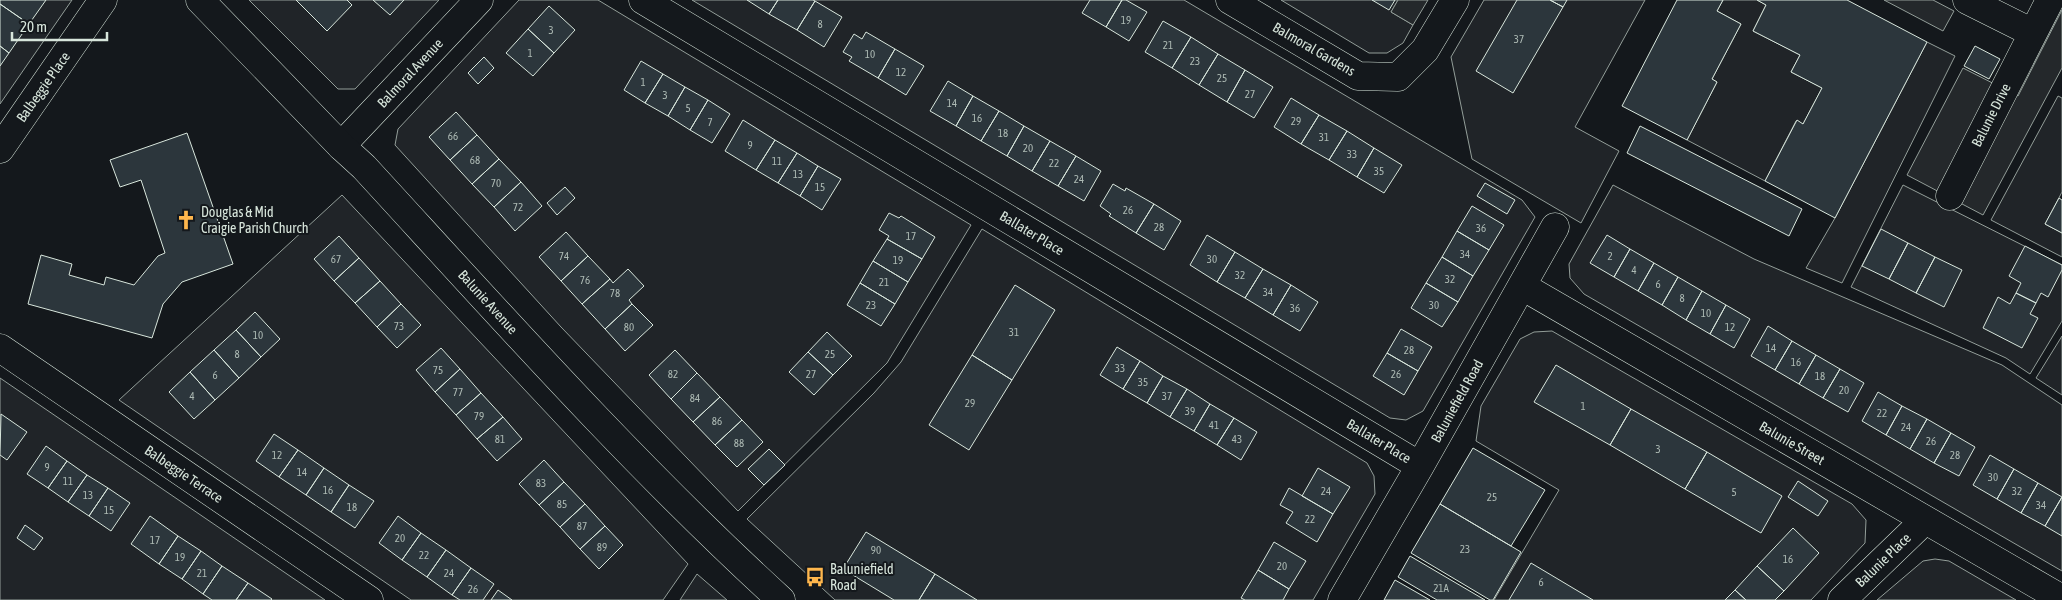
<svg xmlns="http://www.w3.org/2000/svg" width="2062" height="600" font-family="'Asap Condensed',sans-serif">
<style>
.green{fill:#202428;stroke:#939e99}
.parking{fill:#24282b;stroke:#939e99}
.building{fill:#2c363c;stroke:#d8e6dc}
.lines{fill:none;stroke-linecap:round;stroke-linejoin:round}
.minor-casing{stroke:#d8e6dc;stroke-width:29}
.tertiary-casing{stroke:#d8e6dc;stroke-width:29}
.minor{stroke:#14181c;stroke-width:28}
.tertiary{stroke:#14181c;stroke-width:28}
.labels{text-anchor:middle;stroke-width:4;stroke-linejoin:round;paint-order:stroke}
.number-label{font-size:11px;fill:#adbab4}
.street-label{font-size:14px;fill:#d8e6dc;stroke:#14181c}
.poi-label{font-size:14px;fill:#d8e6dc;stroke:#14181c;text-anchor:start}
</style>
<rect width="100%" height="100%" fill="#14181c"/>
<path class="green" d="M0,0H72L0,104Z
M249,0H439L355,89H338Z
M519,0H598L971,225L887,363L738,511L561,327L395,145L398,129Z
M692,0H1184L1522,200L1535,217L1423,411L1406,420L1390,418Z
M1281,0H1398L1391,12L1413,25L1403,43L1387,53H1369Z
M1484,0H1645L1575,127L1619,151L1581,223L1472,159L1451,57Z
M1723,0H1757L1766,5L1753,31L1800,55L1791,72L1822,88L1803,124L1796,121L1765,181L1687,140L1717,82L1712,79L1741,24L1717,11Z
M1927,42L1955,56L1842,283L1806,268L1835,218Z
M2058,96L2062,98V192L2045,224L2062,233V257L1991,220Z
M1613,185L1754,259L2002,365L2062,405V571L1584,294L1570,278L1569,264Z
M1903,185L2062,265V321L2030,374L2006,358L1851,287Z
M342,195L688,564L663,600H411L119,400Z
M982,229L1367,463L1374,476L1375,494L1313,600H835L747,519L874,393L901,362Z
M1552,331L1852,504L1866,520L1865,543L1811,600H1494L1559,490L1476,441L1481,406L1520,339L1534,332Z
M2062,336V395L2036,378Z
M0,378L325,600H0Z
M1935,559L1949,561L2016,600H1877L1923,561Z
M697,574L727,600H680Z"/>
<path class="parking" d="M1398,0H1428L1413,25L1391,12Z
M1884,0H1933L1954,11L1943,31Z
M2062,10V68L1983,215L1907,175L1963,68L2018,96Z"/>
<path class="building" d="M0,0H46L29,24L0,4Z
M296,0H347L352,5L327,31Z
M373,0H404L390,15Z
M747,0H778L769,14Z
M778,0H813L815,1L797,30L769,14Z
M1090,0H1122L1106,27L1082,13Z
M1122,0H1126L1147,12L1129,41L1106,27Z
M1372,0H1395L1389,10Z
M1517,0H1550L1563,7L1513,93L1476,71Z
M1550,0H1567L1563,7Z
M1677,0H1723L1717,11L1741,24L1712,79L1717,82L1687,140L1622,106Z
M1757,0H1847L1927,42L1835,218L1765,181L1797,120L1803,124L1822,88L1791,72L1800,55L1753,31L1766,5Z
M815,1L842,17L824,47L797,30Z
M0,4L29,24L9,53L0,46Z
M549,6L575,30L554,53L528,29Z
M1163,21L1191,37L1172,68L1145,52Z
M528,29L554,53L533,76L506,53Z
M866,32L895,49L878,78L849,61L852,57L843,52L854,34L862,39Z
M1191,37L1218,54L1199,85L1172,68Z
M0,46L9,53L0,66Z
M1975,46L2000,59L1989,79L1964,66Z
M895,49L924,66L906,95L878,78Z
M1218,54L1245,70L1227,102L1199,85Z
M484,57L494,68L478,84L468,73Z
M641,61L663,74L645,103L624,90Z
M1245,70L1273,87L1254,118L1227,102Z
M663,74L685,87L668,116L645,103Z
M948,81L973,96L956,126L930,111Z
M685,87L708,100L690,130L668,116Z
M973,96L999,111L981,141L956,126Z
M1291,98L1319,115L1301,144L1274,127Z
M708,100L730,114L712,143L690,130Z
M999,111L1024,126L1007,156L981,141Z
M456,112L477,135L450,160L429,137Z
M1319,115L1347,131L1329,160L1301,144Z
M743,120L775,140L756,170L725,151Z
M1024,126L1050,141L1032,171L1007,156Z
M1640,126L1802,209L1789,236L1627,153Z
M1347,131L1374,148L1357,177L1329,160Z
M187,133L233,264L182,282L163,304L152,338L28,304L41,255L72,264L69,275L104,285L106,277L134,285L158,256L165,253L141,180L120,187L110,160Z
M477,135L499,159L472,184L450,160Z
M775,140L797,153L778,183L756,170Z
M1050,141L1076,156L1058,186L1032,171Z
M1374,148L1402,165L1384,193L1357,177Z
M797,153L818,166L800,196L778,183Z
M1076,156L1101,171L1084,201L1058,186Z
M499,159L521,182L494,207L472,184Z
M818,166L841,179L822,210L800,196Z
M521,182L542,206L515,231L494,207Z
M1485,183L1515,200L1507,214L1477,196Z
M1113,184L1125,191L1126,188L1154,204L1136,233L1109,216L1111,214L1100,206Z
M565,187L575,198L557,215L547,203Z
M2059,198L2062,200V233L2045,224Z
M1154,204L1181,221L1164,250L1136,233Z
M1472,206L1504,225L1489,250L1457,231Z
M889,213L899,218L901,216L935,237L922,259L887,239L889,236L879,230Z
M1881,229L1908,243L1889,279L1862,266Z
M1457,231L1489,250L1473,276L1442,257Z
M566,232L588,256L561,281L539,257Z
M1207,235L1235,252L1217,282L1190,265Z
M1607,235L1630,249L1614,277L1590,263Z
M339,236L359,258L334,281L314,259Z
M887,239L922,259L908,282L873,261Z
M1908,243L1935,257L1916,293L1889,279Z
M2025,246L2062,265V270L2048,297L2041,293L2036,303L2016,293L2021,283L2009,276Z
M1630,249L1654,263L1638,291L1614,277Z
M1235,252L1263,269L1245,298L1217,282Z
M588,256L610,279L582,304L561,281Z
M1442,257L1473,276L1458,302L1426,283Z
M1935,257L1962,270L1944,307L1916,293Z
M359,258L380,281L355,303L334,281Z
M873,261L908,282L895,304L860,283Z
M1654,263L1678,277L1662,305L1638,291Z
M628,269L644,286L629,300L632,304L605,329L582,304L610,279L613,283Z
M1263,269L1291,285L1273,315L1245,298Z
M1678,277L1702,291L1686,320L1662,305Z
M380,281L401,304L377,327L355,303Z
M860,283L895,304L881,326L847,305Z
M1426,283L1458,302L1442,327L1411,308Z
M1015,285L1055,310L1012,380L972,355Z
M1291,285L1318,302L1300,331L1273,315Z
M1702,291L1726,305L1710,334L1686,320Z
M2016,293L2036,303L2030,314L2038,318L2022,348L1983,328L1998,297L2010,304Z
M401,304L421,325L397,348L377,327Z
M632,304L653,325L625,351L605,329Z
M1726,305L1750,319L1734,348L1710,334Z
M255,312L280,339L261,357L236,330Z
M1768,326L1792,341L1775,370L1751,356Z
M1401,329L1432,347L1418,371L1387,353Z
M236,330L261,357L239,378L214,350Z
M827,332L852,356L833,375L808,352Z
M1792,341L1816,355L1799,384L1775,370Z
M1117,347L1140,361L1123,389L1100,375Z
M441,348L460,369L435,392L416,370Z
M214,350L239,378L215,400L190,372Z
M675,350L697,373L671,399L649,375Z
M808,352L833,375L814,395L789,372Z
M1387,353L1418,371L1404,395L1373,376Z
M972,355L1012,380L969,450L929,425Z
M1816,355L1840,369L1823,398L1799,384Z
M1140,361L1163,376L1147,403L1123,389Z
M1556,365L1631,409L1610,445L1534,402Z
M460,369L481,393L456,415L435,392Z
M1840,369L1864,383L1848,412L1823,398Z
M190,372L215,400L194,419L169,392Z
M697,373L720,397L693,422L671,399Z
M1163,376L1187,389L1170,417L1147,403Z
M1187,389L1210,404L1194,431L1170,417Z
M1878,392L1902,406L1886,435L1862,421Z
M481,393L503,417L477,439L456,415Z
M720,397L742,420L715,445L693,422Z
M1210,404L1234,418L1217,445L1194,431Z
M1902,406L1927,419L1910,449L1886,435Z
M1631,409L1707,452L1685,489L1610,445Z
M1,414L27,432L7,460L0,455Z
M503,417L522,439L497,461L477,439Z
M1234,418L1257,432L1241,460L1217,445Z
M1927,419L1951,433L1934,463L1910,449Z
M742,420L763,442L737,467L715,445Z
M1951,433L1975,447L1959,476L1934,463Z
M274,434L298,450L279,477L256,461Z
M46,446L67,461L48,488L27,474Z
M1473,448L1545,490L1511,546L1440,504Z
M769,449L785,465L764,485L748,469Z
M298,450L324,468L306,495L279,477Z
M1707,452L1782,496L1761,533L1685,489Z
M1990,455L2014,469L1997,499L1973,485Z
M544,460L564,482L539,505L519,484Z
M67,461L87,475L68,502L48,488Z
M324,468L349,485L331,512L306,495Z
M1318,468L1350,487L1333,514L1302,496Z
M2014,469L2038,483L2021,513L1997,499Z
M87,475L108,488L89,516L68,502Z
M1798,481L1828,501L1818,516L1788,497Z
M564,482L585,504L560,527L539,505Z
M2038,483L2062,497L2045,526L2021,513Z
M349,485L374,501L355,528L331,512Z
M108,488L130,503L111,531L89,516Z
M1289,488L1333,514L1317,542L1286,523L1293,512L1280,505Z
M2062,497V536L2045,526Z
M585,504L605,526L580,549L560,527Z
M1440,504L1521,552L1493,600H1490L1411,553Z
M150,516L178,536L159,564L131,544Z
M398,516L421,533L402,560L379,543Z
M25,525L43,538L34,550L17,538Z
M605,526L623,545L599,569L580,549Z
M1793,528L1819,553L1784,591L1757,566Z
M866,532L935,574L919,600H894L843,569Z
M421,533L446,550L427,577L402,560Z
M178,536L201,551L182,579L159,564Z
M1274,542L1306,561L1289,589L1258,570Z
M446,550L471,568L452,595L427,577Z
M201,551L222,566L203,594L182,579Z
M1410,556L1485,600H1437L1398,577Z
M1531,563L1593,600H1509Z
M222,566L248,583L236,600H212L203,594Z
M1757,566L1784,591L1775,600H1746L1735,590Z
M471,568L494,584L483,600H460L452,595Z
M1258,570L1289,589L1283,600H1245L1241,598Z
M935,574L977,600H919Z
M1395,580L1430,600H1384Z
M248,583L272,599L271,600H236Z
M498,590L512,600H491Z
M1735,590L1746,600H1725Z"/>
<g class="lines">
<defs>
<path id="minor" d="M643,0L1420,466
M1230,0L1358,76L1398,77L1425,50L1455,0
M1967,0L2033,33
M341,146L479,0
M0,149L103,0
M1950,196L2050,0
M1522,286L2062,599
M0,348L369,600
M1342,600L1420,466L1555,227
M1842,600L1925,520"/>
<path id="tertiary" d="M200,0L341,146L364,167C499,314 633,465 781,600"/>
</defs>
<use href="#minor" class="minor-casing"/>
<use href="#tertiary" class="tertiary-casing"/>
<use href="#minor" class="minor"/>
<use href="#tertiary" class="tertiary"/>
</g>
<defs>
<symbol id="church-bare" viewBox="-9 -9 18 18"><path d="M-1.2-6h2.4v3.5h3.3v2.4h-3.3V6h-2.4V-.1h-3.3v-2.4h3.3Z" fill="#ffb74d" stroke="#14181c" stroke-width="2.5" paint-order="stroke"/></symbol>
<symbol id="bus-bare" viewBox="-9 -9 18 18"><path d="M-5-6H5V4H4V6H2V4H-2V6H-4V4H-5ZM-3.5-4V0h7V-4ZM-3.5 1.2v1.5H-2V1.2ZM2 1.2v1.5H3.5V1.2Z" fill="#ffb74d" stroke="#14181c" stroke-width="2.5" paint-order="stroke"/></symbol>
</defs>
<g fill-rule="evenodd">
<use href="#church-bare" x="172" y="206" width="28" height="28"/>
<use href="#bus-bare" x="801" y="563" width="28" height="28"/>
</g>
<g class="labels">
<g class="number-label">
<text x="1126" y="24">19</text>
<text x="820" y="28">8</text>
<text x="551" y="34">3</text>
<text x="1519" y="43">37</text>
<text x="1168" y="49">21</text>
<text x="530" y="57">1</text>
<text x="870" y="58">10</text>
<text x="1195" y="65">23</text>
<text x="901" y="76">12</text>
<text x="1222" y="82">25</text>
<text x="643" y="86">1</text>
<text x="1250" y="98">27</text>
<text x="665" y="99">3</text>
<text x="952" y="107">14</text>
<text x="688" y="112">5</text>
<text x="977" y="122">16</text>
<text x="1296" y="125">29</text>
<text x="710" y="126">7</text>
<text x="1003" y="137">18</text>
<text x="453" y="140">66</text>
<text x="1324" y="141">31</text>
<text x="750" y="149">9</text>
<text x="1028" y="152">20</text>
<text x="1352" y="158">33</text>
<text x="475" y="164">68</text>
<text x="777" y="165">11</text>
<text x="1054" y="167">22</text>
<text x="1379" y="175">35</text>
<text x="798" y="178">13</text>
<text x="1079" y="183">24</text>
<text x="496" y="187">70</text>
<text x="820" y="191">15</text>
<text x="518" y="211">72</text>
<text x="1128" y="214">26</text>
<text x="1159" y="231">28</text>
<text x="1481" y="232">36</text>
<text x="911" y="240">17</text>
<text x="1465" y="258">34</text>
<text x="564" y="260">74</text>
<text x="1610" y="260">2</text>
<text x="336" y="263">67</text>
<text x="1212" y="263">30</text>
<text x="898" y="264">19</text>
<text x="1634" y="274">4</text>
<text x="1240" y="279">32</text>
<text x="1450" y="283">32</text>
<text x="585" y="284">76</text>
<text x="884" y="286">21</text>
<text x="1658" y="288">6</text>
<text x="1268" y="296">34</text>
<text x="615" y="297">78</text>
<text x="1682" y="302">8</text>
<text x="871" y="309">23</text>
<text x="1434" y="309">30</text>
<text x="1295" y="312">36</text>
<text x="1706" y="317">10</text>
<text x="399" y="330">73</text>
<text x="629" y="331">80</text>
<text x="1730" y="331">12</text>
<text x="1014" y="336">31</text>
<text x="258" y="339">10</text>
<text x="1771" y="352">14</text>
<text x="1409" y="354">28</text>
<text x="237" y="358">8</text>
<text x="830" y="358">25</text>
<text x="1796" y="366">16</text>
<text x="1120" y="372">33</text>
<text x="438" y="374">75</text>
<text x="673" y="378">82</text>
<text x="811" y="378">27</text>
<text x="1396" y="378">26</text>
<text x="215" y="379">6</text>
<text x="1820" y="380">18</text>
<text x="1143" y="386">35</text>
<text x="1844" y="394">20</text>
<text x="458" y="396">77</text>
<text x="192" y="400">4</text>
<text x="1167" y="400">37</text>
<text x="695" y="402">84</text>
<text x="970" y="407">29</text>
<text x="1583" y="410">1</text>
<text x="1190" y="415">39</text>
<text x="1882" y="417">22</text>
<text x="479" y="420">79</text>
<text x="717" y="425">86</text>
<text x="1214" y="429">41</text>
<text x="1906" y="431">24</text>
<text x="500" y="443">81</text>
<text x="1237" y="443">43</text>
<text x="1931" y="445">26</text>
<text x="739" y="447">88</text>
<text x="1658" y="453">3</text>
<text x="277" y="459">12</text>
<text x="1955" y="459">28</text>
<text x="47" y="471">9</text>
<text x="302" y="476">14</text>
<text x="1993" y="481">30</text>
<text x="68" y="485">11</text>
<text x="541" y="487">83</text>
<text x="328" y="494">16</text>
<text x="1326" y="495">24</text>
<text x="2017" y="495">32</text>
<text x="1734" y="496">5</text>
<text x="88" y="499">13</text>
<text x="1492" y="501">25</text>
<text x="562" y="508">85</text>
<text x="2041" y="509">34</text>
<text x="352" y="511">18</text>
<text x="109" y="514">15</text>
<text x="1310" y="523">22</text>
<text x="582" y="530">87</text>
<text x="400" y="542">20</text>
<text x="155" y="544">17</text>
<text x="602" y="551">89</text>
<text x="1465" y="553">23</text>
<text x="876" y="554">90</text>
<text x="424" y="559">22</text>
<text x="180" y="561">19</text>
<text x="1788" y="563">16</text>
<text x="1282" y="570">20</text>
<text x="202" y="577">21</text>
<text x="449" y="577">24</text>
<text x="1541" y="586">6</text>
<text x="1441" y="592">21A</text>
<text x="473" y="593">26</text>
</g>
<g class="street-label">
<text transform="translate(1314 49) rotate(30)" y="5">Balmoral Gardens</text>
<text transform="translate(410 73) rotate(-47)" y="5">Balmoral Avenue</text>
<text transform="translate(43 87) rotate(-55)" y="5">Balbeggie Place</text>
<text transform="translate(1991 115) rotate(-63)" y="5">Balunie Drive</text>
<text transform="translate(1032 233) rotate(31)" y="5">Ballater Place</text>
<text transform="translate(488 302) rotate(48)" y="5">Balunie Avenue</text>
<text transform="translate(1457 401) rotate(-61)" y="5">Baluniefield Road</text>
<text transform="translate(1379 441) rotate(31)" y="5">Ballater Place</text>
<text transform="translate(1792 443) rotate(30)" y="5">Balunie Street</text>
<text transform="translate(184 474) rotate(34)" y="5">Balbeggie Terrace</text>
<text transform="translate(1883 560) rotate(-44)" y="5">Balunie Place</text>
</g>
<g class="poi-label">
<text x="201" y="217">Douglas &amp; Mid<tspan x="201" dy="16">Craigie Parish Church</tspan></text>
<text x="830" y="574">Baluniefield<tspan x="830" dy="16">Road</tspan></text>
</g>
</g>
<path d="M12 32v8h95v-8" fill="none" stroke="#d8e6dc" stroke-width="2.5"/>
<text x="20" y="32" font-size="15" fill="#d8e6dc" stroke="#14181c" stroke-width="4" paint-order="stroke">20 m</text>
</svg>
